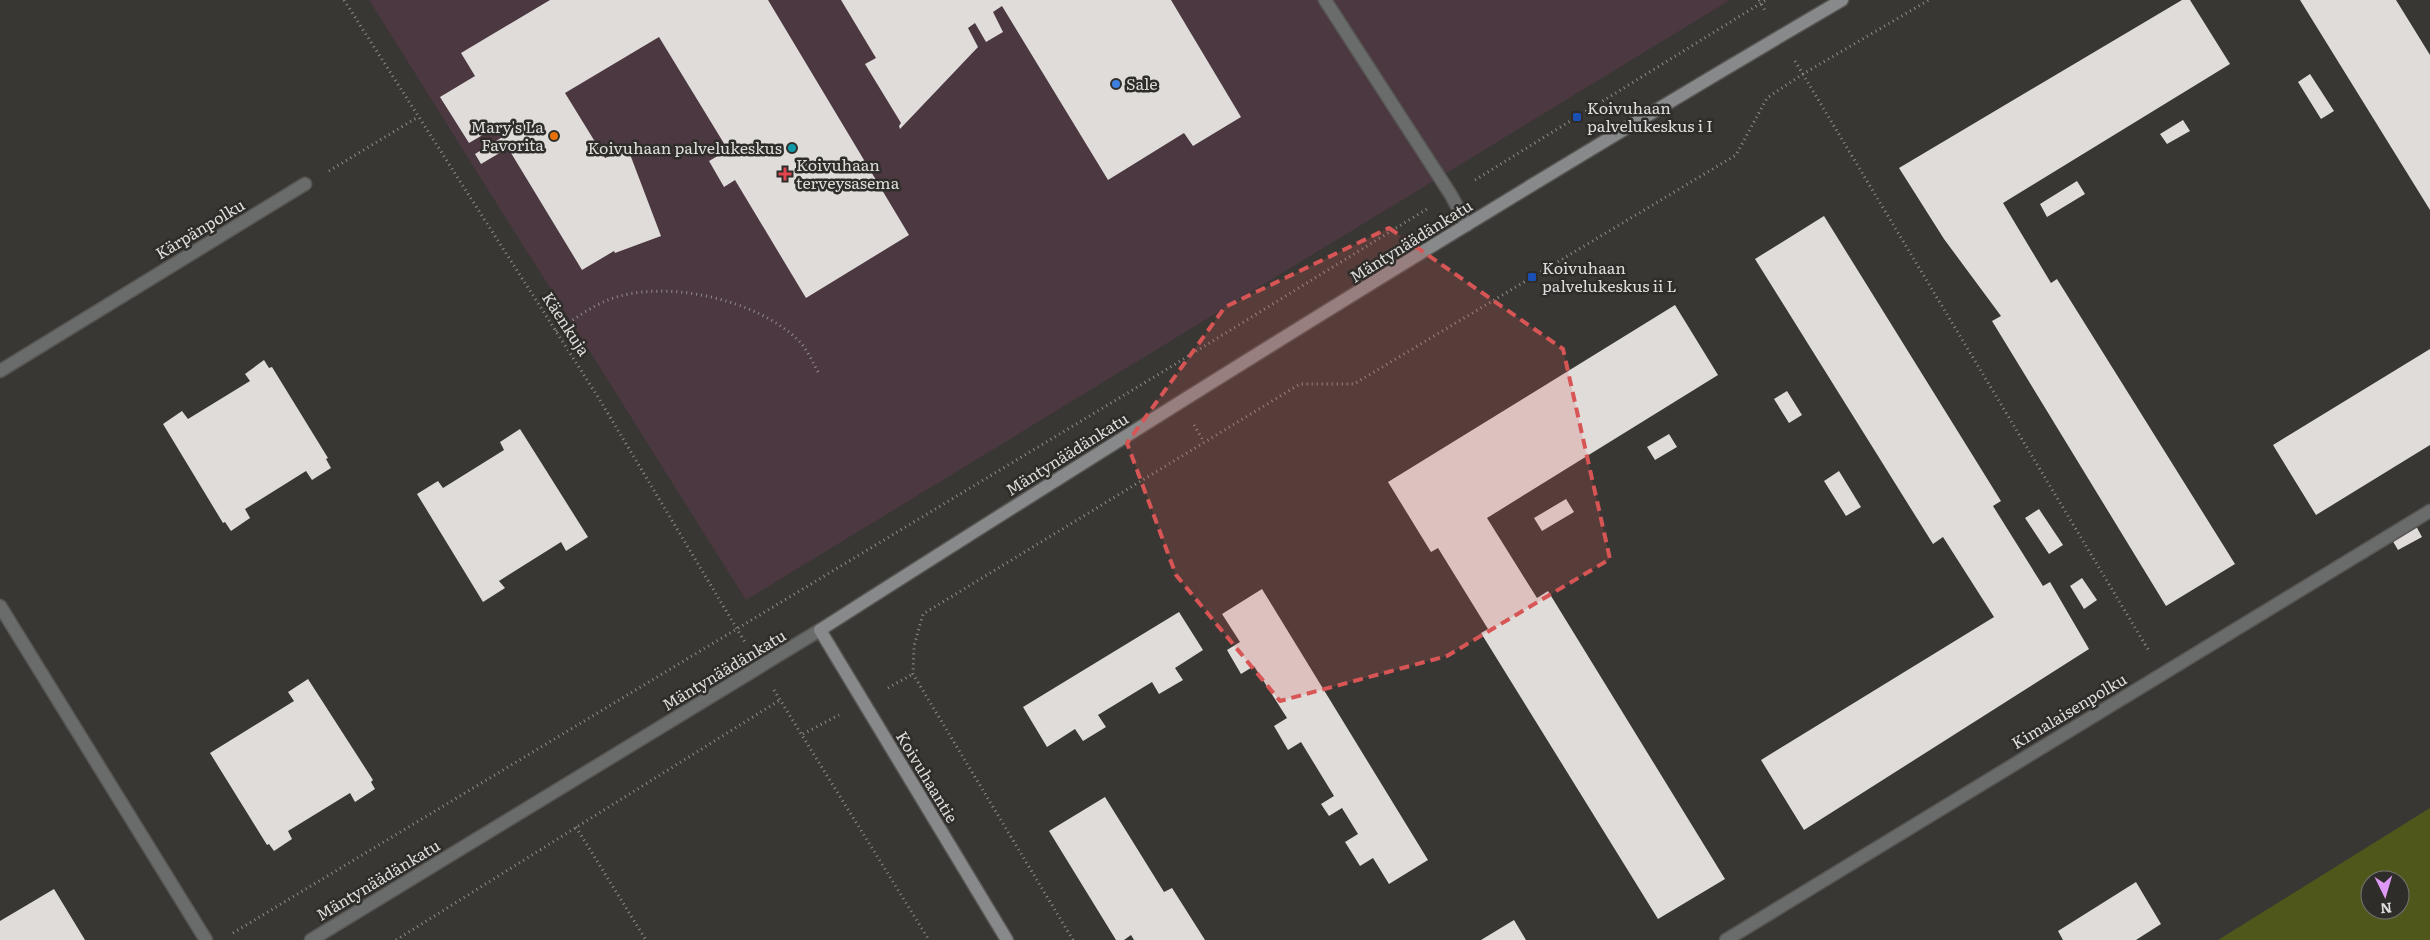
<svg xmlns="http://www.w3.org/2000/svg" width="2430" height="940" font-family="Literata,serif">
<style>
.commercial{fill:#4c3840}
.green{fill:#4f581a;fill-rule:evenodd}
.building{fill:#dfdcda}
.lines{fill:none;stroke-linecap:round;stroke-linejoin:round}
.lane-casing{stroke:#565552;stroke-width:15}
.street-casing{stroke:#565552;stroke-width:15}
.secondary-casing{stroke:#565552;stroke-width:15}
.path{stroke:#8f8e8b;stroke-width:3;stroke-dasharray:1 4;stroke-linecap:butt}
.lane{stroke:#6a6c6c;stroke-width:12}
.street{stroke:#6a6c6c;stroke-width:12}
.secondary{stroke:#87898a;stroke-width:12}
.marked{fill:#d85555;fill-opacity:0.2;stroke:#d85555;stroke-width:4;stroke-dasharray:10 6;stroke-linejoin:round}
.shop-dot{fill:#3f7fe0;stroke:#2e2d2a;stroke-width:2}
.transit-dot{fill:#1a4fb4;stroke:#2e2d2a;stroke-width:2}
.food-dot{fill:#e8710a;stroke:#2e2d2a;stroke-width:2}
.culture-dot{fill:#0f9aa8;stroke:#2e2d2a;stroke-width:2}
.health-dot{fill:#e0444e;stroke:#2e2d2a;stroke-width:2}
.labels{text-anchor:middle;stroke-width:5;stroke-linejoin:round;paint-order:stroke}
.poi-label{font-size:16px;fill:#dedddb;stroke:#2e2d2a;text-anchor:start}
.street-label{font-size:16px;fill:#dedddb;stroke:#2e2d2a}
</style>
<rect width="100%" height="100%" fill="#383734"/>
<path class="commercial" d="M369,0H1730L746,600Z"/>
<path class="green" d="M2430,808V940H2218ZM2370,880H2400V910H2370Z"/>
<path class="building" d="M550,0H768L909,235L806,298L735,180L724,187L709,161L728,150L659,37L565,93L605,158L628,149L661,236L615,253L614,251L582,270L508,148L481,164L475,154L509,133L503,123L469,143L440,97L475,76L461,53Z
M841,0H1171L1241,117L1193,146L1184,133L1108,180L1002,6L993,12L1003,32L986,42L975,23L968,28L978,47L900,129L899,126L901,123L865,64L876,58Z
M2182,0H2190L2230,64L2003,203L2051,283L2057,279L2235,564L2166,606L1992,321L2001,316L1944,239L1899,168Z
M2300,0H2396L2430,55V210Z
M2310,74L2334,111L2321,119L2298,82Z
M2183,120L2190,131L2167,144L2160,134Z
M2077,181L2085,194L2047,217L2040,204Z
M1824,216L2001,501L1993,506L2043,586L2050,582L2089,649L1804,830L1761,760L1994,617L1943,537L1933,544L1755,259Z
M1675,305L1718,375L1487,518L1537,598L1548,591L1725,879L1658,919L1481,633L1488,629L1438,548L1431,552L1388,482Z
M2430,349V445L2316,515L2273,445Z
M264,360L269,368L272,367L328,458L326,459L331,468L312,480L306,471L245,509L250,518L231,531L225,522L223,523L163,424L182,411L188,419L250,381L245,374Z
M1787,391L1802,415L1789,423L1774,399Z
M520,429L588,537L566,551L561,542L499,581L505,588L483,602L417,494L438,481L443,488L504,450L500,442Z
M1669,434L1677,447L1655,460L1647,447Z
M1839,471L1861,507L1846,516L1824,481Z
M1566,499L1574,512L1542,531L1534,518Z
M2039,509L2063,545L2049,554L2025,518Z
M2415,524L2422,537L2398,550L2391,538Z
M2082,578L2097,600L2084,609L2070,586Z
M1262,589L1428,860L1389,884L1373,858L1360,866L1345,842L1358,834L1342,808L1329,816L1321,804L1334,796L1301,742L1288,750L1274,726L1287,718L1254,666L1241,674L1227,650L1240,642L1222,614Z
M1179,612L1203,650L1175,668L1183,680L1159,694L1152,682L1098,715L1106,727L1083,741L1075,729L1047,747L1023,707Z
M308,679L373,780L371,782L375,789L355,802L350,793L288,831L292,839L274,851L269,844L267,845L210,753L294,701L288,692Z
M1105,797L1164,892L1172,888L1205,940H1134L1131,935L1124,940H1116L1049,831Z
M2136,882L2161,924L2136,940H2063L2058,931Z
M54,889L85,940H0V921Z
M1514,920L1526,940H1481Z"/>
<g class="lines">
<defs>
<path id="lane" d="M1325,0L1451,195L1467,225"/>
<path id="street" d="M0,371L305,184
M0,606L206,940
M311,940L820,630
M1726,940L2430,511"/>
<path id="secondary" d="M1007,940L820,630C1157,415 1497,202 1842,0"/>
</defs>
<use href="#lane" class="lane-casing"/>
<use href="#street" class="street-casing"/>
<use href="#secondary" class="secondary-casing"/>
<path class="path" d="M344,0L598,397L746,644
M1759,0L1766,12
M1795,61L2149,651
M329,171L418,117
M1475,180L1766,0
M556,331C572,321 590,307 608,300C663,278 755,299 797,339C807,348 813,364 820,375
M1194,425L1204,442
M888,688L913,674
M774,690L929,940
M803,734L839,715
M576,827L646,940
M233,933L1164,371L1427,209
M396,940L780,700
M1073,940L913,674L914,646L923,614L1300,384H1354L1736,155L1767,98L1803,74L1929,0"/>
<use href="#lane" class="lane"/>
<use href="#street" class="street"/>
<use href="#secondary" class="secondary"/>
</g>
<path class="marked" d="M1389,228L1563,349L1610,559L1447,656L1280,701L1176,575L1127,443L1225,307Z"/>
<circle class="shop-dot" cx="1116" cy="84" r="5"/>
<g class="transit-dot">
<rect x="1572" y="112" width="10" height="10" rx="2.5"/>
<rect x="1527" y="272" width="10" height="10" rx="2.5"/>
</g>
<circle class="food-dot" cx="554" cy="136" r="5"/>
<circle class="culture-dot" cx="792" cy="148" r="5"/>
<path class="health-dot" d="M782.5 166.5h5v5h5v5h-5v5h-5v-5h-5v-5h5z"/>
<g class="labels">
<g class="poi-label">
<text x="1126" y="90">Sale</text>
<text x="1587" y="114">Koivuhaan<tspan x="1587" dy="18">palvelukeskus i I</tspan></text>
<text x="544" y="133" text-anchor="end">Mary's La<tspan x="544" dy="18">Favorita</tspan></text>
<text x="782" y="154" text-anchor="end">Koivuhaan palvelukeskus</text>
<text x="796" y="171">Koivuhaan<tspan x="796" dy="18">terveysasema</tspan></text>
<text x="1542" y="274">Koivuhaan<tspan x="1542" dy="18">palvelukeskus ii L</tspan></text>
</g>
<g class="street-label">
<text transform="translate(200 229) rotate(-31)" y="6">Kärpänpolku</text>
<text transform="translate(1411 241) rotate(-32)" y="6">Mäntynäädänkatu</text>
<text transform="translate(566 324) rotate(57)" y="6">Käenkuja</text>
<text transform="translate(1067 454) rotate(-32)" y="6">Mäntynäädänkatu</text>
<text transform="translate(724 670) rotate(-31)" y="6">Mäntynäädänkatu</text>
<text transform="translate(2069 711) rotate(-31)" y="6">Kimalaisenpolku</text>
<text transform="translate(927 777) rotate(59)" y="6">Koivuhaantie</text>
<text transform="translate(378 880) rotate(-31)" y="6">Mäntynäädänkatu</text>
</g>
</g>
<g transform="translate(2385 895) rotate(175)"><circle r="24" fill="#2e2d2a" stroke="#747371"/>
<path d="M0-4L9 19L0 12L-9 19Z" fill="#dd99f3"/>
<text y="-8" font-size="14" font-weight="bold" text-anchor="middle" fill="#dedddb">N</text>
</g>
</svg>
